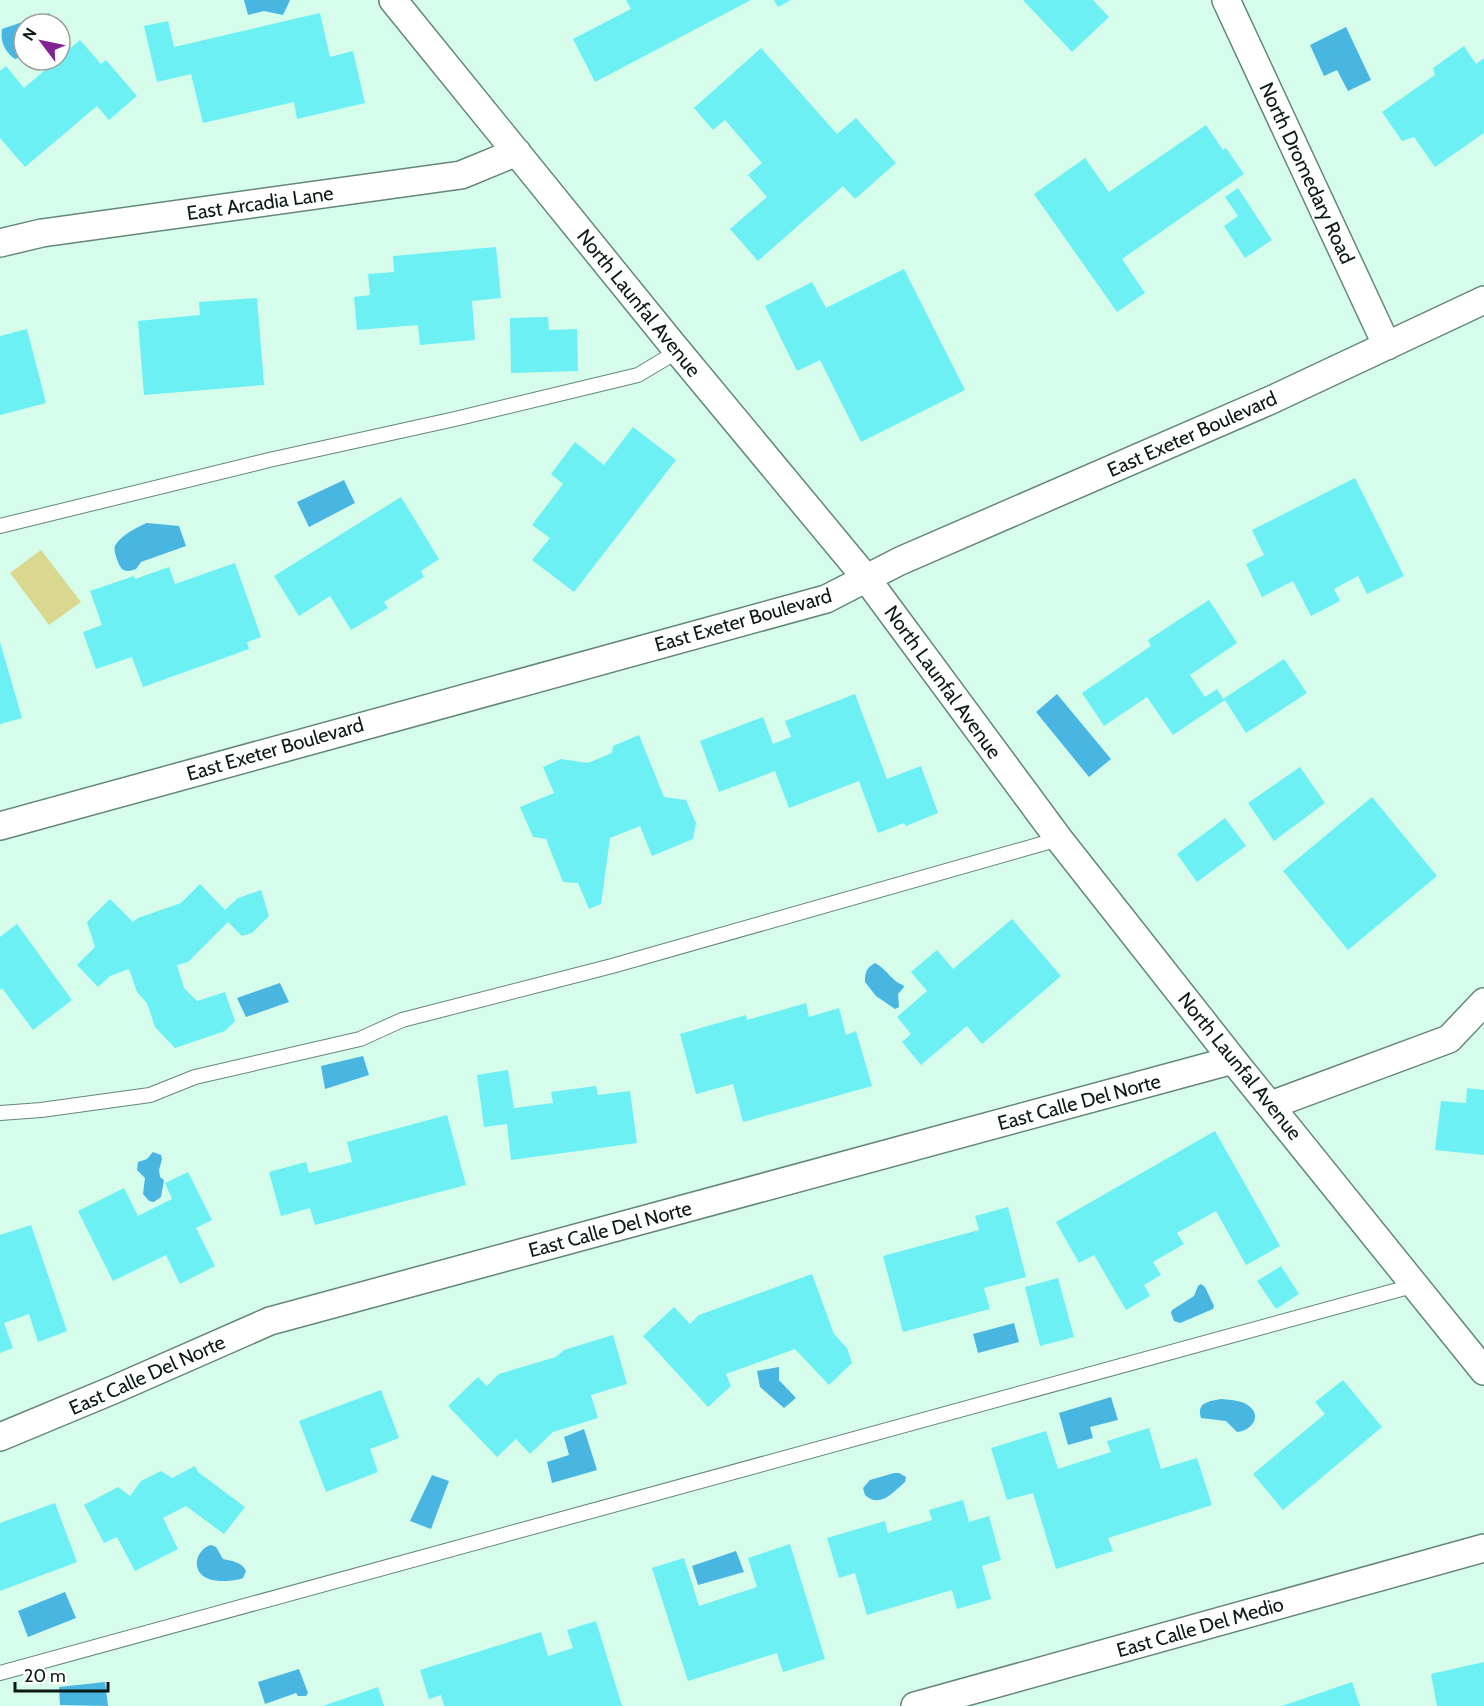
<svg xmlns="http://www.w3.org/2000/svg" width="1484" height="1706" font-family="Cabin,sans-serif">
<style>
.green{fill:#dad791}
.water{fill:#49b5e1}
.building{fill:#6cf0f3}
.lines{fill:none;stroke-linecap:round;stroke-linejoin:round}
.service-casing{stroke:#648778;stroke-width:16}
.minor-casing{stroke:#648778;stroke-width:30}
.service{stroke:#fff;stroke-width:14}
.minor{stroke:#fff;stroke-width:27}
.labels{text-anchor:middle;stroke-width:4.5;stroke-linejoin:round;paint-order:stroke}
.street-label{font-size:20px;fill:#0c1a15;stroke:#fff}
</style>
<rect width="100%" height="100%" fill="#d6fceb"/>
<path class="green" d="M41,550L81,602L49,625L10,573Z"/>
<path class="water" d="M244,0H290L283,15L264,11L248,15Z
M49,13L54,24H24V56L15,59C5,52 0,42 2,29Z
M1346,27L1371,80L1348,91L1337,70L1324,76L1310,45Z
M344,480L355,503L309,527L297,502Z
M147,523L179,526L186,546L141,562L136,569C131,571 126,572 122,569C118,565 113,550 115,546C120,536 137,527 147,523Z
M1057,694L1111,759L1089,777L1036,712Z
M875,963C887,969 891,981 903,985L904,987L898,994L899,1007L895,1009L876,996L865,982C865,973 866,968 875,963Z
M280,983L289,1002L246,1017L237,998Z
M363,1056L369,1075L325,1089L321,1066Z
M153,1152L161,1155L162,1159L159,1170L160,1177L164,1180L161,1197L154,1202L149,1201L143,1194L145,1178L137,1170L138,1162L147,1159Z
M1201,1284L1205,1287L1214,1306L1213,1309L1180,1323L1174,1321L1171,1313L1172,1310L1194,1296L1198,1286Z
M1014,1323L1019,1342L978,1353L973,1334Z
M779,1367V1380L796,1398L784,1408L760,1387L757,1371Z
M1111,1397L1118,1420L1090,1427L1093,1438L1068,1445L1059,1413Z
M1221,1399C1230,1400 1242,1400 1249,1406C1263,1417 1250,1431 1237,1432L1226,1421L1201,1418C1196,1403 1209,1401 1221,1399Z
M584,1429L597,1470L552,1483L547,1462L569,1455L564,1437Z
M894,1473H899L906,1477L905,1482C893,1492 880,1509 865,1495L863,1488L870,1480Z
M432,1475L449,1481L431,1529L410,1521Z
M211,1545L216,1547L223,1559C232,1561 242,1562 246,1571L243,1578C233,1582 210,1583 202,1575C191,1565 199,1548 211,1545Z
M736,1551L744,1572L698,1585L692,1566Z
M65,1592L76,1618L28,1637L18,1611Z
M299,1669L308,1693L306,1696H298L296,1693L265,1704L258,1682Z
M105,1682L108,1706L60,1705L59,1687Z"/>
<path class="building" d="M626,0H751L595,82L573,39L631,9Z
M774,0H791L778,7Z
M1023,0H1093L1109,17L1072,52Z
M320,13L330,57L353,51L365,103L297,119L294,102L203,123L191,74L157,82L144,26L168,21L174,47Z
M80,40L101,64L106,60L137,96L109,120L97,106L25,167L0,138V71L6,66L24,88L57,60H60V57Z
M1464,46L1476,64L1484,58V133L1435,167L1414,137L1402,141L1382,112L1435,75L1433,68Z
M761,48L837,134L856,118L896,163L855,199L843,186L758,261L730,229L767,197L748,175L762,163L725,120L713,130L694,108Z
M1206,125L1223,150L1226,148L1244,174L1122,259L1145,293L1117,312L1034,194L1085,158L1109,192Z
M1238,188L1272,240L1245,258L1224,226L1238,216L1225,197Z
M496,247L501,298L472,301L475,340L420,345L418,325L357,330L354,297L370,295L368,274L394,272L393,256Z
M904,269L965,390L861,442L820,360L797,371L765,306L812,282L826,308Z
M257,298L264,385L144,395L138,321L200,315L199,302Z
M548,317L549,330L577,329L578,371L511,373L510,318Z
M27,329L46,403L0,415V336Z
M633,427L676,460L574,592L532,560L550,538L532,525L563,484L551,474L575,442L604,465Z
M1355,478L1404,576L1367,594L1358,576L1334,589L1340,601L1311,616L1293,581L1262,597L1246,564L1264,555L1252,530Z
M401,497L439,559L421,571L424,577L384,602L388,608L351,630L330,596L299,616L274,576Z
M235,563L261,637L247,642L249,649L143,687L132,657L96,669L83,632L102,625L90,591L134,576L135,579L169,567L175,584Z
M1209,600L1237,643L1190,675L1205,697L1217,689L1223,699L1284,659L1307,693L1246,733L1225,700L1173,735L1147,697L1104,726L1082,693L1151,646L1148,640Z
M0,642L22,718L0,724Z
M855,694L887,779L921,766L938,813L906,826L904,823L878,833L859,781L789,808L775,771L719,792L700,741L763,717L773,744L791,737L785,721Z
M639,735L664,797L686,800L696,823L693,839L652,856L640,826L610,838L601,904L589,909L578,883L563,882L546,839L533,837L520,807L554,793L543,767L561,759L588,763L612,753L613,746Z
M1300,767L1325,803L1274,841L1248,803Z
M1372,797L1437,876L1348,950L1283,871Z
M1225,818L1246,846L1197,882L1177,854Z
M200,884L225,910L238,898L261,890L269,916L252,933L242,936L228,922L188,962L177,965L184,988L197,1001L225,992L235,1021L225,1031L175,1048L155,1027L147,1003L137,992L129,969L110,976L98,987L77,965L95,947L87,922L110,899L133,922L138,918L181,903Z
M1012,919L1061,976L982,1044L967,1026L921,1065L902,1042L911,1034L897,1017L927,991L911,972L937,950L953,969Z
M17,924L72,1000L33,1030L2,988L0,990V937Z
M806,1003L809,1017L839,1008L846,1035L856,1031L872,1086L743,1122L733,1084L696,1094L680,1034L746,1015L747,1020Z
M508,1070L514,1108L553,1103L551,1092L596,1086L598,1095L630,1091L637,1143L511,1160L507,1124L484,1127L477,1075Z
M1467,1088L1484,1090V1155L1435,1150L1441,1101L1466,1103Z
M447,1115L466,1185L315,1225L310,1208L281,1216L269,1172L306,1162L309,1173L352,1162L347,1142Z
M1215,1131L1280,1246L1246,1265L1216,1211L1177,1233L1184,1244L1153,1262L1161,1275L1144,1285L1150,1296L1126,1310L1094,1255L1079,1263L1056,1222Z
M188,1172L212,1220L196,1228L215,1266L180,1284L166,1255L113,1281L78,1211L124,1188L138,1216L172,1199L165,1183Z
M1008,1207L1026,1277L984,1288L990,1309L903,1332L883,1256L979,1230L975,1216Z
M31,1225L67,1331L38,1342L29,1314L4,1323L13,1348L0,1353V1235Z
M1281,1266L1299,1294L1276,1309L1257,1281Z
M812,1274L834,1334L847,1348L852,1363L829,1385L795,1349L726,1374L731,1386L708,1407L643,1336L674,1307L690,1324L699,1315Z
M1058,1278L1074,1337L1040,1346L1025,1287Z
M613,1335L627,1384L591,1395L598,1418L553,1432L530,1454L516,1439L497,1457L448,1406L478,1377L487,1386L499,1374L556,1357L564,1350Z
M1343,1380L1382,1427L1283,1510L1253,1474L1325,1414L1315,1402Z
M381,1390L399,1438L370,1449L378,1472L326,1492L299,1421Z
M1149,1428L1161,1469L1197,1458L1212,1505L1108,1538L1113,1551L1056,1569L1033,1493L1007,1500L991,1448L1046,1431L1058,1469L1111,1452L1107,1441Z
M195,1466L198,1472L245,1507L224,1534L186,1506L163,1518L178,1549L135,1571L117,1537L104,1543L84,1505L118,1487L130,1496L141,1481L161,1471L172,1478Z
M963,1500L969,1522L989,1516L1001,1560L982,1566L991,1599L957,1609L952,1590L867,1615L855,1573L839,1578L827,1538L885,1521L888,1533L932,1520L929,1510Z
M55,1503L77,1562L0,1591V1523Z
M790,1544L825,1659L783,1672L777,1653L688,1681L652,1568L684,1558L699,1606L757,1587L748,1558Z
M596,1621L622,1706H444L441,1695L429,1699L420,1670L541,1632L548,1656L573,1648L567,1630Z
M1484,1662V1706H1437L1431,1674Z
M1352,1682L1360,1706H1282Z
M378,1687L384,1706H323Z"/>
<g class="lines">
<defs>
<path id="service" d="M0,526L269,460L455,419L638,375L678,351
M0,1113L41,1110L150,1095L195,1077L360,1039L402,1020L612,966L1059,839
M0,1673L1416,1285"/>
<path id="minor" d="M393,0L672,344L866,578L1059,839L1233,1060L1484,1371
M1226,0L1387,346
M0,243L42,233L461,175L517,152
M0,826L826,599L900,561L1271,400L1484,300
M1271,1105L1449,1039L1484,1002
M0,1437L113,1390L270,1321L1233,1060
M915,1706L1484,1548"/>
</defs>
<use href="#service" class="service-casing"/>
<use href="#minor" class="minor-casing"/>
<use href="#service" class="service"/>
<use href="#minor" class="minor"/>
</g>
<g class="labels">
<g class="street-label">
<text transform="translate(1307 173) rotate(65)" y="7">North Dromedary Road</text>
<text transform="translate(260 203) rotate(-8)" y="7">East Arcadia Lane</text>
<text transform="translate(639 303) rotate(51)" y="7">North Launfal Avenue</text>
<text transform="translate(1192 434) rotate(-24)" y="7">East Exeter Boulevard</text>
<text transform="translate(743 620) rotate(-16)" y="7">East Exeter Boulevard</text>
<text transform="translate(943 682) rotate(54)" y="7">North Launfal Avenue</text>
<text transform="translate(275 749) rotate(-16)" y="7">East Exeter Boulevard</text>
<text transform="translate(1240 1066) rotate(51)" y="7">North Launfal Avenue</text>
<text transform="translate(1079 1102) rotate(-15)" y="7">East Calle Del Norte</text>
<text transform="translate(610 1229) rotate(-15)" y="7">East Calle Del Norte</text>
<text transform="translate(147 1375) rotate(-24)" y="7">East Calle Del Norte</text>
<text transform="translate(1200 1627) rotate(-16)" y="7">East Calle Del Medio</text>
</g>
</g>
<g transform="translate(42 42) rotate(302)"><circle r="28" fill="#ffffff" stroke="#9ea3a1" stroke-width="1.5"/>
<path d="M0-4.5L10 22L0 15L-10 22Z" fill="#7f2491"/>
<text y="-9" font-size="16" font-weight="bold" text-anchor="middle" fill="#0c1a15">N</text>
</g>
<path d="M15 1682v9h93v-9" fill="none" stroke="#0c1a15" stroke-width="3"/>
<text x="24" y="1682" font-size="18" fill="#0c1a15" stroke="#ffffff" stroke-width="4.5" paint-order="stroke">20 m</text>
</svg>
